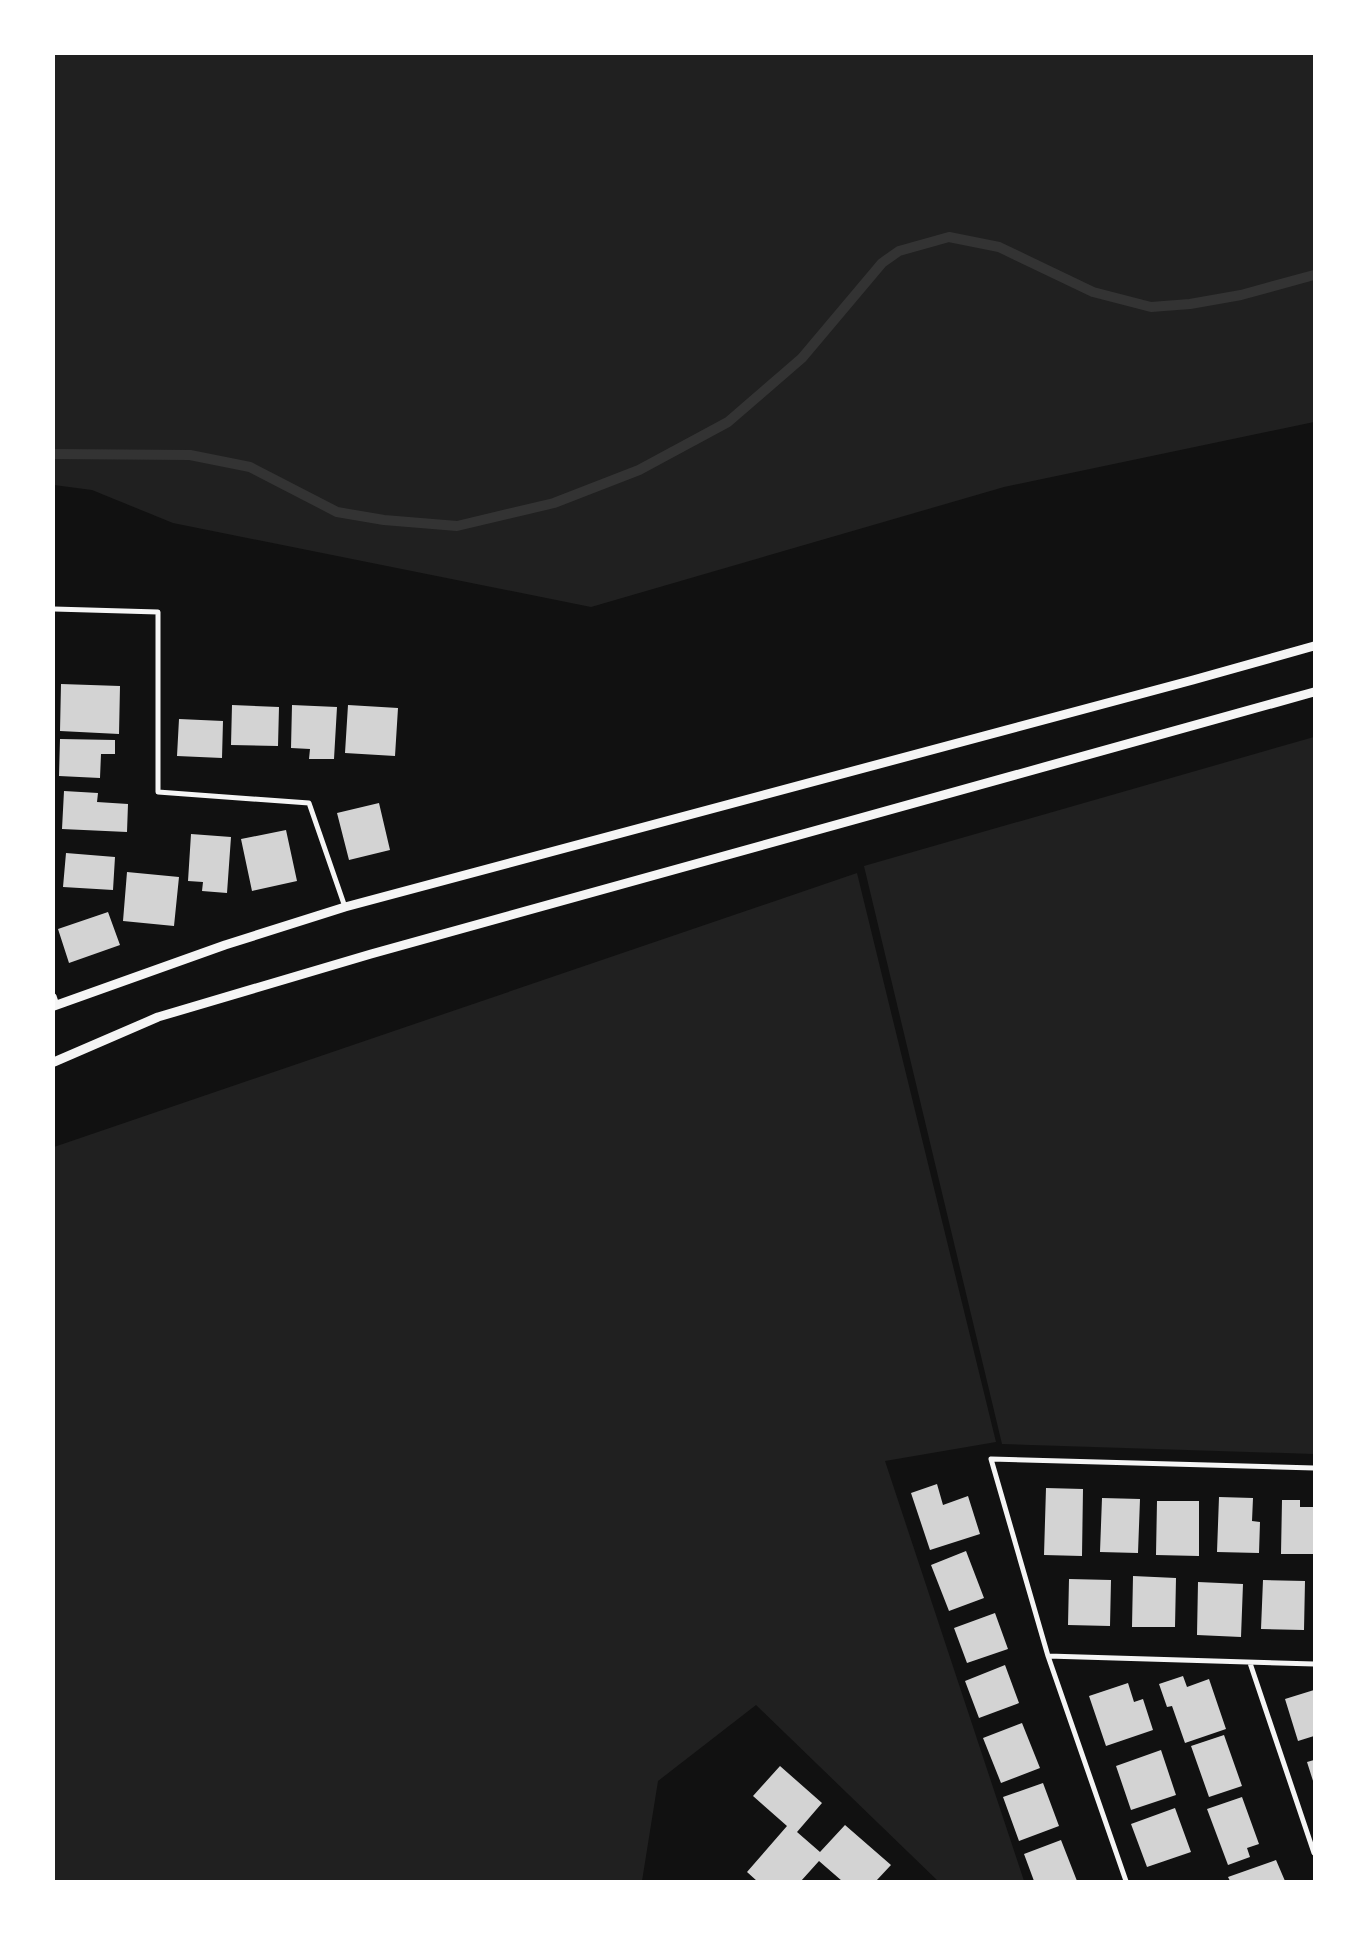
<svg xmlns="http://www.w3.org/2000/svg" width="1368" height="1935" font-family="Helvetica,sans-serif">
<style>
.green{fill:#202020}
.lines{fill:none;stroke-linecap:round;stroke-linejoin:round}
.stream{stroke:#333;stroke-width:10}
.building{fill:#d3d3d3}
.minor{stroke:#f5f5f5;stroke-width:5}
.tertiary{stroke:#f5f5f5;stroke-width:9}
</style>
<rect width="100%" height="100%" fill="#111"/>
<path class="green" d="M54,54H1314V422L1004,487L591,607L173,523L92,490L54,485Z
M1314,737V1454L1002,1444L864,866Z
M857,873L996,1442L885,1461L1024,1881H938L756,1705L658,1781L642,1881H54V1147Z"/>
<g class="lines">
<path class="stream" d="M54,454L190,455L250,467L337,512L384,520L457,526L554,503L639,470L728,422L802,358L882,263L899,251L949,237L999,247L1093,292L1151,307L1190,304L1241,295L1314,275"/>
</g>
<path class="building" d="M61,684L120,686L119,734L60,731Z
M232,705L279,707L278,746L231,745Z
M292,705L337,707L334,759H309L310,749L291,748Z
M348,705L398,708L395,756L345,753Z
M179,719L223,721L222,758L177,756Z
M60,739L115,740V754H101L100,778L59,776Z
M64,791L98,793L97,802L128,804L127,832L62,829Z
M379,803L390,850L349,860L337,813Z
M286,830L297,881L252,891L241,839Z
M191,834L231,837L227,893L202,891L203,882L188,881Z
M66,853L115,857L113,890L63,887Z
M127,872L179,877L174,926L123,921Z
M108,912L120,945L69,963L58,929Z
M937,1484L943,1505L968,1496L980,1534L930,1550L911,1493Z
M1046,1488L1083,1489L1082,1556L1044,1555Z
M1219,1497L1253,1498L1252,1521L1260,1522L1259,1553L1217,1552Z
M1102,1498L1140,1499L1138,1553L1100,1552Z
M1282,1500H1300V1507H1314V1554H1281Z
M1157,1501H1199V1556L1156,1555Z
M966,1551L984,1598L949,1611L931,1565Z
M1133,1576L1176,1578L1175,1627H1132Z
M1069,1579L1111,1580L1110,1626L1068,1625Z
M1263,1580L1305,1581L1304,1630L1261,1629Z
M1198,1582L1243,1584L1241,1637L1197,1635Z
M995,1613L1008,1649L967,1663L954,1628Z
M1005,1665L1019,1703L979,1718L965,1681Z
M1183,1676L1187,1687L1209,1679L1226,1729L1185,1743L1172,1706L1167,1707L1159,1684Z
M1128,1683L1134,1702L1143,1699L1153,1730L1106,1746L1089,1696Z
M1314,1690V1736L1298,1741L1285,1699Z
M1022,1723L1040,1768L1001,1783L983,1738Z
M1224,1735L1242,1786L1209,1797L1191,1746Z
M1161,1750L1176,1795L1131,1810L1116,1766Z
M1314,1760V1784L1307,1762Z
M780,1766L822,1803L797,1832L820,1852L845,1825L891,1865L876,1881H842L819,1861L801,1881H757L747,1872L787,1826L753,1796Z
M1043,1783L1059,1826L1019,1841L1003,1797Z
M1242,1797L1259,1844L1247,1848L1250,1857L1228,1865L1207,1809Z
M1175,1808L1191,1852L1147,1867L1131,1824Z
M1061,1840L1077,1881H1034L1024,1854Z
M1276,1860L1285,1881H1230L1228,1877Z"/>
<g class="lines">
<path class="minor" d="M54,609L158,612V792L309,803L345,907
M54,996L57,1005
M1048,1656L1314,1664
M1250,1663L1314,1853
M1126,1881L1048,1656L991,1459L1314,1468"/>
<path class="tertiary" d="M54,1006L225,945L345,907L1193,680L1314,646
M54,1062L158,1017L371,954L1314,692"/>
</g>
<rect width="1368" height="1935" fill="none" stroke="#ffffff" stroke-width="110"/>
</svg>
